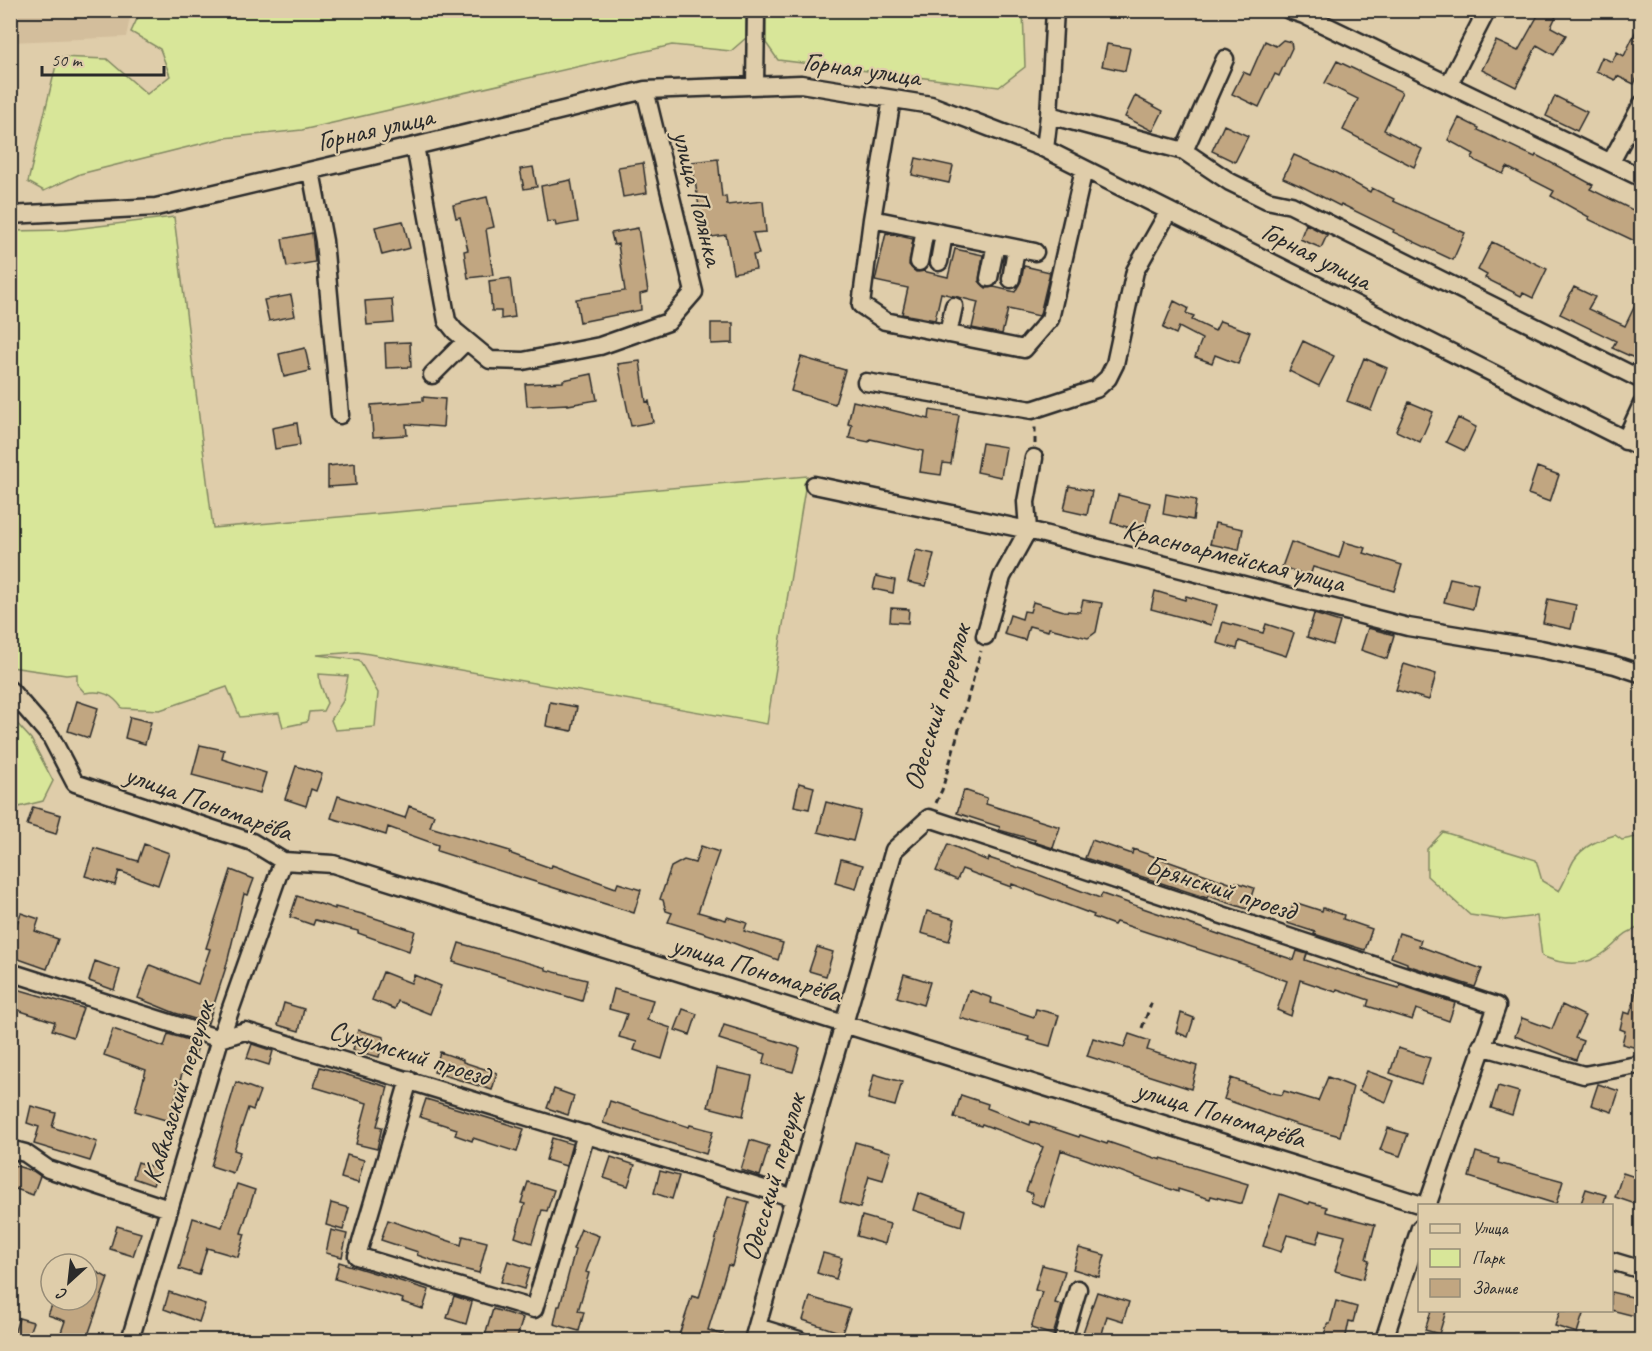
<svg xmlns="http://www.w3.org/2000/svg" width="1652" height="1351" font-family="Caveat,sans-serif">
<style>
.built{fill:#d3be9c}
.green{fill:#d8e699;stroke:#828862;stroke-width:1.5}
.building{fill:#c1a681;stroke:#2b2b2b;stroke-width:1.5}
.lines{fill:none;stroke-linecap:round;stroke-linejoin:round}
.minor-casing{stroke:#2b2b2b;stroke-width:21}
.path{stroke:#2b2b2b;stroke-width:3;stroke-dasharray:6 4.5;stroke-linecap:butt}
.minor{stroke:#dfcdaa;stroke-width:16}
.labels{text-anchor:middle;stroke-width:4.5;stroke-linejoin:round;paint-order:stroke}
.street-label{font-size:28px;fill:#2b2b2b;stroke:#dfcdaa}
</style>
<rect width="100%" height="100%" fill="#dfcdaa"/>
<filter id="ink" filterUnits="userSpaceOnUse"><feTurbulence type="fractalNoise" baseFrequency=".0167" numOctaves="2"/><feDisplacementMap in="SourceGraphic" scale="12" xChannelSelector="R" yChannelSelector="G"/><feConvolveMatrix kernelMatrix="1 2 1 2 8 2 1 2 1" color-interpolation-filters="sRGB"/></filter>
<g filter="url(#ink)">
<path class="built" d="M10,11L11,10L152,11L130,18L126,37L11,42Z"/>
<path class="green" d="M164,10H746V38L731,51L672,45L302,130L224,138L80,174L44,191L28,182L58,57L107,59L147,94L170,76L160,49L131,32L138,17Z
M766,11H1023L1025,67L999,87L778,60L766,43Z
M174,217L213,528L807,476L767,724L358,652L317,655L359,660L378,693L375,727L335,730L331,720L343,701L348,676L319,674L320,683L327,703L323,711L309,712L307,722L283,727L279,713L240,717L227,687L160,710L122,708C112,694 102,690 85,693L77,684V674L66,675L11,667V231L65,230Z
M11,717L31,739L53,781L43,801L11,809Z
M1443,832L1536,860L1542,881L1559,891C1566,881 1568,870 1574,860C1584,845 1599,840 1615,835L1622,840L1641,836V927C1620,934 1623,938 1608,950C1588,967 1565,966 1542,956L1537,916L1505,920L1470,915L1427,876V849Z"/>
<path class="building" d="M1541,10H1559L1551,27L1566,35L1554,55L1537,45L1516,87L1482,70L1496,41L1518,51Z
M1641,20V69L1634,84L1617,76L1615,80L1596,71L1602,57L1612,62L1617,52L1624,56Z
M1283,40L1291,42L1292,48L1279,76L1275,74L1259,107L1232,94L1243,72L1250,75L1265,41L1276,46Z
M1107,44L1130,48L1125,71L1102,66Z
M1337,61L1402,92L1384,130L1422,149L1414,167L1343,130L1358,99L1325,83Z
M1135,96L1163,111L1153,131L1125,117Z
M1555,96L1587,112L1577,131L1546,116Z
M1459,118L1479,128L1478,130L1535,157L1536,155L1571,173L1593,185L1590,189L1641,214V244L1588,219L1589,217L1551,196L1554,191L1507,167L1503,174L1472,159L1474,154L1448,140Z
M1224,125L1248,136L1235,162L1212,151Z
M1294,155L1336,173L1370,192L1372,188L1394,199L1393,201L1465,233L1453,260L1393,232L1394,230L1341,204L1340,206L1303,187L1283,178Z
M916,158L953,166L949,183L912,175Z
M718,159L722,197L726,196L727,205L763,201L766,232L753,233L759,254L753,255L756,269L733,273L726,235L704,238L692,162Z
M643,163L647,193L623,197L618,167Z
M533,167L537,187L524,189L520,169Z
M571,180L578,222L556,226L555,221L547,222L541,186Z
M487,197L494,227L486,229L493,275L468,278L464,251L468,250L460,217L456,218L453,205Z
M403,221L410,248L382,255L375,227Z
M1306,224L1327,235L1321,248L1300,239Z
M638,228L648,292L640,294L641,310L580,322L576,299L625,291L618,244L614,245L611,233Z
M312,233L315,262L287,267L282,239Z
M886,233L913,239L909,265L916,272L923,271L948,277L955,249L983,255L979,281L986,288L994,287L1015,292L1021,281L1024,266L1050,272L1040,314L1039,316L1008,309L1002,334L972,328L978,302L941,293L935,320L902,314L908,288L875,281Z
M1492,242L1547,269L1533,298L1523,293L1521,296L1485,278L1487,275L1478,270Z
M510,278L515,317L501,319V311H492L489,281Z
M1574,287L1595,297L1588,309L1625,326L1641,293V361L1612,348L1616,341L1560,314Z
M291,295L295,316L269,321L264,300Z
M392,299L394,323L367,325L365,301Z
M1174,301L1188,308L1186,313L1194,316L1192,320L1215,331L1220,321L1250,332L1238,364L1215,355L1212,363L1195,357L1202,339L1179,327L1176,334L1163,328Z
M711,323H733V343L711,344Z
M1303,341L1334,356L1319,386L1289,371Z
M410,342L411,367L386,368L385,343Z
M305,348L310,371L284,377L279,354Z
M801,357L845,370L835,404L791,391Z
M1364,358L1387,368L1371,410L1347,401Z
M640,361L646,402L649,401L653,422L631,426L618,364Z
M592,374L597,400L568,405V404L527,406L525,384L563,382V380Z
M423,397L445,399L443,427L406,424L407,435L373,437L371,405L423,401Z
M853,401L929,419L930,410L959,415L951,464L943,463L941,475L920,472L923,451L870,439L869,442L849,438L852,425L848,424Z
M1409,402L1433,412L1420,442L1396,431Z
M1458,418L1476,427L1465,451L1446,442Z
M297,423L300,445L275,449L272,428Z
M982,443L1006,447L1001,477L977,472Z
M355,463L356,485L328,487V466Z
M1537,467L1559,475L1550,502L1528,494Z
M1069,486L1092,491L1087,515L1064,510Z
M1166,494L1196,500L1193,520L1163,514Z
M1118,495L1150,503L1144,531L1111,523Z
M1215,523L1243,529L1239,550L1210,544Z
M1291,542L1339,558L1344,542L1366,548L1364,553L1402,565L1394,591L1313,567L1310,576L1282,567Z
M916,550L934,554L926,586L908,582Z
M876,576L895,580L893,593L873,589Z
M1450,578L1478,584L1473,609L1444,602Z
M1155,591L1185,600L1186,596L1217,605L1211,625L1151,609Z
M1548,599L1576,605L1571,629L1543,623Z
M1083,600L1102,603L1096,632L1088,638L1049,628L1048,631L1029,626L1025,640L1004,634L1010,615L1022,619L1024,611L1030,612L1033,602L1064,611L1080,612Z
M891,608L909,609L908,623L890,622Z
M1314,614L1340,622L1333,645L1307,637Z
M1223,622L1263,633L1266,624L1294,633L1286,656L1239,641L1237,649L1217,643Z
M1368,628L1394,635L1387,659L1361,650Z
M1404,664L1436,674L1429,700L1396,690Z
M77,701L98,708L89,738L68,731Z
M550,702L577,707L572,731L546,726Z
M130,717L151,722L145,744L125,738Z
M200,745L224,750L222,759L266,773L260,793L192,775Z
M296,766L322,774L316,791L311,789L306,806L285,799Z
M799,783L814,787L809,809L794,806Z
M964,790L987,798L986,804L1060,827L1053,848L1034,842L1035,840L999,830L1000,827L957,813Z
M338,796L405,818L409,806L434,815L430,827L510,851L509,853L551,868L552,865L616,888L618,883L641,890L634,913L437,851L438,845L388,827L386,835L331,818Z
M826,802L861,811L853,841L818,832Z
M33,807L61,815L56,834L27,825Z
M1092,840L1132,854L1133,849L1235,885L1236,882L1254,888L1247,909L1208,896L1207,898L1085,858Z
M144,844L169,853L158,885L119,871L115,885L85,876L94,848L138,861Z
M948,844L988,861L989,858L1034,873L1100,898L1102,894L1294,960L1297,951L1307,954L1305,960L1335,970L1336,969L1399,988L1400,985L1455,1003L1449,1021L1416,1009L1412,1020L1367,1006L1369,1000L1337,989L1336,992L1300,980L1291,1016L1277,1010L1287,981L1249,967V966L1116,922L1114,925L1093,917L1094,915L1012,884L1011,887L962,869L957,880L936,871Z
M701,846L719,852L698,912L726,920L727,917L747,923L744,931L783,943L778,960L720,938L668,922L672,913L666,911L663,900L660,899L671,867L684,860L695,863Z
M841,859L863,865L856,889L835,883Z
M231,870L254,879L248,895L244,894L226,967L208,1023L175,1013L138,998L150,965L198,984L210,949L206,948Z
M297,896L335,909V907L362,914L415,931L409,951L358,933V931L315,920L313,925L290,917Z
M1294,902L1322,911L1323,908L1344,915L1343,919L1372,929L1365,950L1314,934L1315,932L1287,923Z
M927,911L955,919L949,941L921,933Z
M21,913L39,919L35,931L58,939L47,969L10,956V942Z
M1399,933L1421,940L1419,946L1482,969L1475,987L1407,965V963L1391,957Z
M459,943L546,968V970L587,980L582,1001L453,962Z
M817,947L833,952L826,976L809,971Z
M95,961L120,970L114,990L89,981Z
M383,972L411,983L414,975L441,986L430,1014L398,1001L395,1009L372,1000Z
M904,974L930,982L923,1005L897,997Z
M1637,986L1641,987V1049L1622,1044L1625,1031L1620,1029L1624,1012L1630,1014Z
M17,989L83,1008L73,1037L52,1030L55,1022L11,1008Z
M614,989L653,1000L647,1020L671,1028L662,1059L634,1050L637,1042L619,1037L627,1014L609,1009Z
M969,990L992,998L991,1003L1034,1017L1036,1009L1059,1015L1050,1046L1028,1040L1029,1037L960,1018Z
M284,1003L304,1009L299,1031L278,1025Z
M1562,1005L1585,1016L1575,1038L1583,1041L1576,1060L1515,1036L1522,1018L1552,1029Z
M683,1009L697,1014L690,1035L675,1030Z
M1181,1013L1194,1018L1188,1037L1176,1032Z
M724,1025L800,1048L793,1072L763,1064L766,1054L719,1039Z
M113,1029L164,1047L168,1034L199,1043L191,1068L184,1066L169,1121L135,1111L146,1070L104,1055Z
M358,1030L384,1037L379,1057L353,1050Z
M1129,1034L1150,1041L1147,1050L1197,1066L1191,1089L1087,1056L1093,1038L1124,1047Z
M252,1044L273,1051L269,1065L247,1058Z
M1398,1048L1430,1058L1421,1084L1390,1073Z
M440,1052L463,1060V1062L497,1073L492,1090L434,1072Z
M320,1067L388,1087L377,1126L382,1127L377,1149L356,1144L367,1103L314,1087Z
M717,1068L752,1076L743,1116L708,1107Z
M1367,1071L1394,1081L1386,1102L1359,1091Z
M874,1074L902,1082L895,1106L868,1099Z
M1328,1077L1353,1087L1340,1136L1295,1124L1224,1099L1231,1078L1272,1093L1282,1095L1284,1091L1318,1101Z
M236,1082L260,1091L253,1110L248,1108L234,1150L240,1152L233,1173L211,1166Z
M1598,1084L1619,1091L1612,1112L1591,1105Z
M1498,1086L1519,1092L1512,1115L1491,1108Z
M554,1089L574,1096L568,1115L547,1108Z
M961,1095L988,1104L987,1108L1030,1125L1031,1121L1079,1137L1080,1135L1107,1144L1108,1142L1161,1160V1158L1248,1184L1242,1204L1211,1196L1210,1199L1178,1189V1192L1061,1150L1044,1207L1031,1202L1033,1194L1026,1191L1043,1147L982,1124L981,1126L954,1117Z
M426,1099L524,1129L517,1152L473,1138L472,1141L455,1135L457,1129L420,1117Z
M610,1101L689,1127L690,1125L713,1131L706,1154L603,1123Z
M31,1106L56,1113L52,1127L97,1142L90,1161L34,1144L39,1127L27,1123Z
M1388,1128L1408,1134L1400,1156L1380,1150Z
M552,1138L572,1144L566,1166L546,1160Z
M750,1140L769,1146L760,1176L741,1170Z
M855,1142L891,1152L883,1180L869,1176L860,1208L840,1202Z
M1476,1152L1499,1159L1498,1163L1563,1181L1556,1204L1469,1177Z
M347,1155L364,1160L358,1183L341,1178Z
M611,1157L635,1165L628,1186L604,1178Z
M138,1162L159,1169L153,1185L133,1178Z
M10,1164L33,1171L40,1176L33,1195L10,1187Z
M660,1171L679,1176L672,1199L654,1193Z
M1623,1173L1641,1179V1206L1615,1197Z
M528,1182L554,1190L547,1211L542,1210L532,1243L515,1237L525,1204L521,1203Z
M237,1184L255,1190L241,1233L245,1234L238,1257L207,1248L199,1275L179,1269L193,1218L222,1227Z
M1586,1189L1606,1195L1603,1206H1580Z
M918,1193L965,1210L961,1226L913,1210Z
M1280,1194L1309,1204L1310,1202L1327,1207L1326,1212L1375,1225L1366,1259L1369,1260L1363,1279L1335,1271L1345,1236L1321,1230L1317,1243L1287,1235L1281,1252L1263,1246Z
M728,1196L749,1202L732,1266L728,1265L708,1330L732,1338L731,1341H677L692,1296L699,1298Z
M331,1203L349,1208L343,1230L326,1225Z
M862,1216L890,1224L885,1244L857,1236Z
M388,1220L461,1245L463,1236L487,1242L479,1273L443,1264L417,1255L418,1252L381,1240Z
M117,1226L141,1233L133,1256L110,1249Z
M581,1229L599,1236L586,1272L589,1273L578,1311L584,1312L579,1331L554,1324L558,1306H560L575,1250L573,1249Z
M331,1230L347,1234L342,1257L326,1253Z
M1079,1248L1105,1255L1099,1277L1073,1269Z
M823,1253L842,1258L836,1279L817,1273Z
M508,1261L530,1268L524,1289L501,1282Z
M339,1262L429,1290L423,1309L402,1302L403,1299L335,1279Z
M1042,1265L1065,1271L1055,1303L1062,1305L1053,1335L1031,1328L1042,1292L1035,1290Z
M87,1267L108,1278L86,1341H58L65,1321L48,1315L54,1300H87Z
M169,1292L205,1304L199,1322L164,1309Z
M1097,1292L1129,1302L1123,1321L1107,1316L1100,1341H1080Z
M1611,1292L1641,1299L1639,1317L1611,1310Z
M454,1296L472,1302L466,1324L447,1318Z
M810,1297L850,1309L842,1333L803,1320Z
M1336,1301L1357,1307L1353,1322L1349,1321L1345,1341H1323L1327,1324H1330Z
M493,1309L523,1318L516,1341H492L493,1338L485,1336Z
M1431,1311H1446L1439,1334L1425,1330Z
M1560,1311H1584L1577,1333L1555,1326Z
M19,1318L33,1322L26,1341H12Z"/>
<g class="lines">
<defs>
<path id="minor" d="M1289,10L1304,15L1642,178
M1449,84L1487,10
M755,86L756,10
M892,99L872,219L1035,252
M1049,115L1184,151L1230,182L1267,200L1291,205L1642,380
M415,146L447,321L455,331L490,360L523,361L600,346L668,322L694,292L645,90
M1045,149L1049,115L1055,10
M1184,151L1225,59
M1611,162L1642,104
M311,171L324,241L340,415
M10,215L156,207L415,146L645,90L801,84L931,105L1045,149L1642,448
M872,219L861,305L885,321L1024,349L1050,319L1084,169
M919,262L925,230
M939,262L944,234
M989,278L996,244
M1011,279L1016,249
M948,334L954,306
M432,375L466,341
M866,382L1032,410L1096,389L1108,378L1115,364L1135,271L1169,211
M1625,441L1642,404
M814,485L1028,530L1408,627L1541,649L1615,665L1642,674
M985,636L1002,577L1028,530L1026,502L1034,458
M10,690L51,737L75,783L252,842L283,861L333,864L1425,1206
M10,972L220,1039L245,1031L794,1198
M1481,1046L1584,1075L1642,1064
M409,1080L357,1256L534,1309L586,1134
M10,1149L25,1153L48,1169L169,1209
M1612,1261L1642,1270
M757,1327L799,1340
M130,1340L220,1039L283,861
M753,1340L894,850L929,818L1497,1006L1427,1206
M1063,1340L1078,1289
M1384,1340L1420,1228"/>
</defs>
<use href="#minor" class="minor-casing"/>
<path class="path" d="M1035,444V424
M936,803L942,790L981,651
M1142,1028L1153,999"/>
<use href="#minor" class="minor"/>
</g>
</g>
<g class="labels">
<g class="street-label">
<text transform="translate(862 68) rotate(8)" y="10">Горная улица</text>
<text transform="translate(375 128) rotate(-13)" y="10">Горная улица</text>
<text transform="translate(699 198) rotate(76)" y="10">улица Полянка</text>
<text transform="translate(1317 255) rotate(27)" y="10">Горная улица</text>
<text transform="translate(1234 555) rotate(14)" y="10">Красноармейская улица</text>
<text transform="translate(936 707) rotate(-73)" y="10">Одесский переулок</text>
<text transform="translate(209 802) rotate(20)" y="10">улица Пономарёва</text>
<text transform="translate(1221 887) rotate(18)" y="10">Брянский проезд</text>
<text transform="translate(757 968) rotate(17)" y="10">улица Пономарёва</text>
<text transform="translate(410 1052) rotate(17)" y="10">Сухумский проезд</text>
<text transform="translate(177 1092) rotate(-73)" y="10">Кавказский переулок</text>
<text transform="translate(1221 1113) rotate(17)" y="10">улица Пономарёва</text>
<text transform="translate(772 1177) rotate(-74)" y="10">Одесский переулок</text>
</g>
</g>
<rect width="1652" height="1351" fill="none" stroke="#dfcdaa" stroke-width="36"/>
<rect x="18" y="18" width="1616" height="1315" fill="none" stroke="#2b2b2b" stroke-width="2" filter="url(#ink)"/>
<rect x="1418" y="1204" width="195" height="108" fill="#dfcdaa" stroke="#978c77" stroke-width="1.5"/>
<rect x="1430" y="1224" width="30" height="9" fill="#dfcdaa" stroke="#978c77" stroke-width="1.5"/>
<text x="1472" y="1234" font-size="18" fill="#2b2b2b">Улица</text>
<rect x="1430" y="1249" width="30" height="18" fill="#d8e699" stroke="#978c77" stroke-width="1.5"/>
<text x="1472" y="1264" font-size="18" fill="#2b2b2b">Парк</text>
<rect x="1430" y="1279" width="30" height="18" fill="#c1a681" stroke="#978c77" stroke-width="1.5"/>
<text x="1472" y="1294" font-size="18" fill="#2b2b2b">Здание</text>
<g transform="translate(69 1282) rotate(207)"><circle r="28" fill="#dfcdaa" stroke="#978c77" stroke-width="1.5"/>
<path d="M0-4.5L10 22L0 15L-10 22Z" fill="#2b2b2b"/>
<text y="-9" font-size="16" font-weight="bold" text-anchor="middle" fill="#2b2b2b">С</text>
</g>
<path d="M42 66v9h122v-9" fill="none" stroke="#2b2b2b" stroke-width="3"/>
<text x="51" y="66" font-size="18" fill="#2b2b2b" stroke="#dfcdaa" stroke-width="4.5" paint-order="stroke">50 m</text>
</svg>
